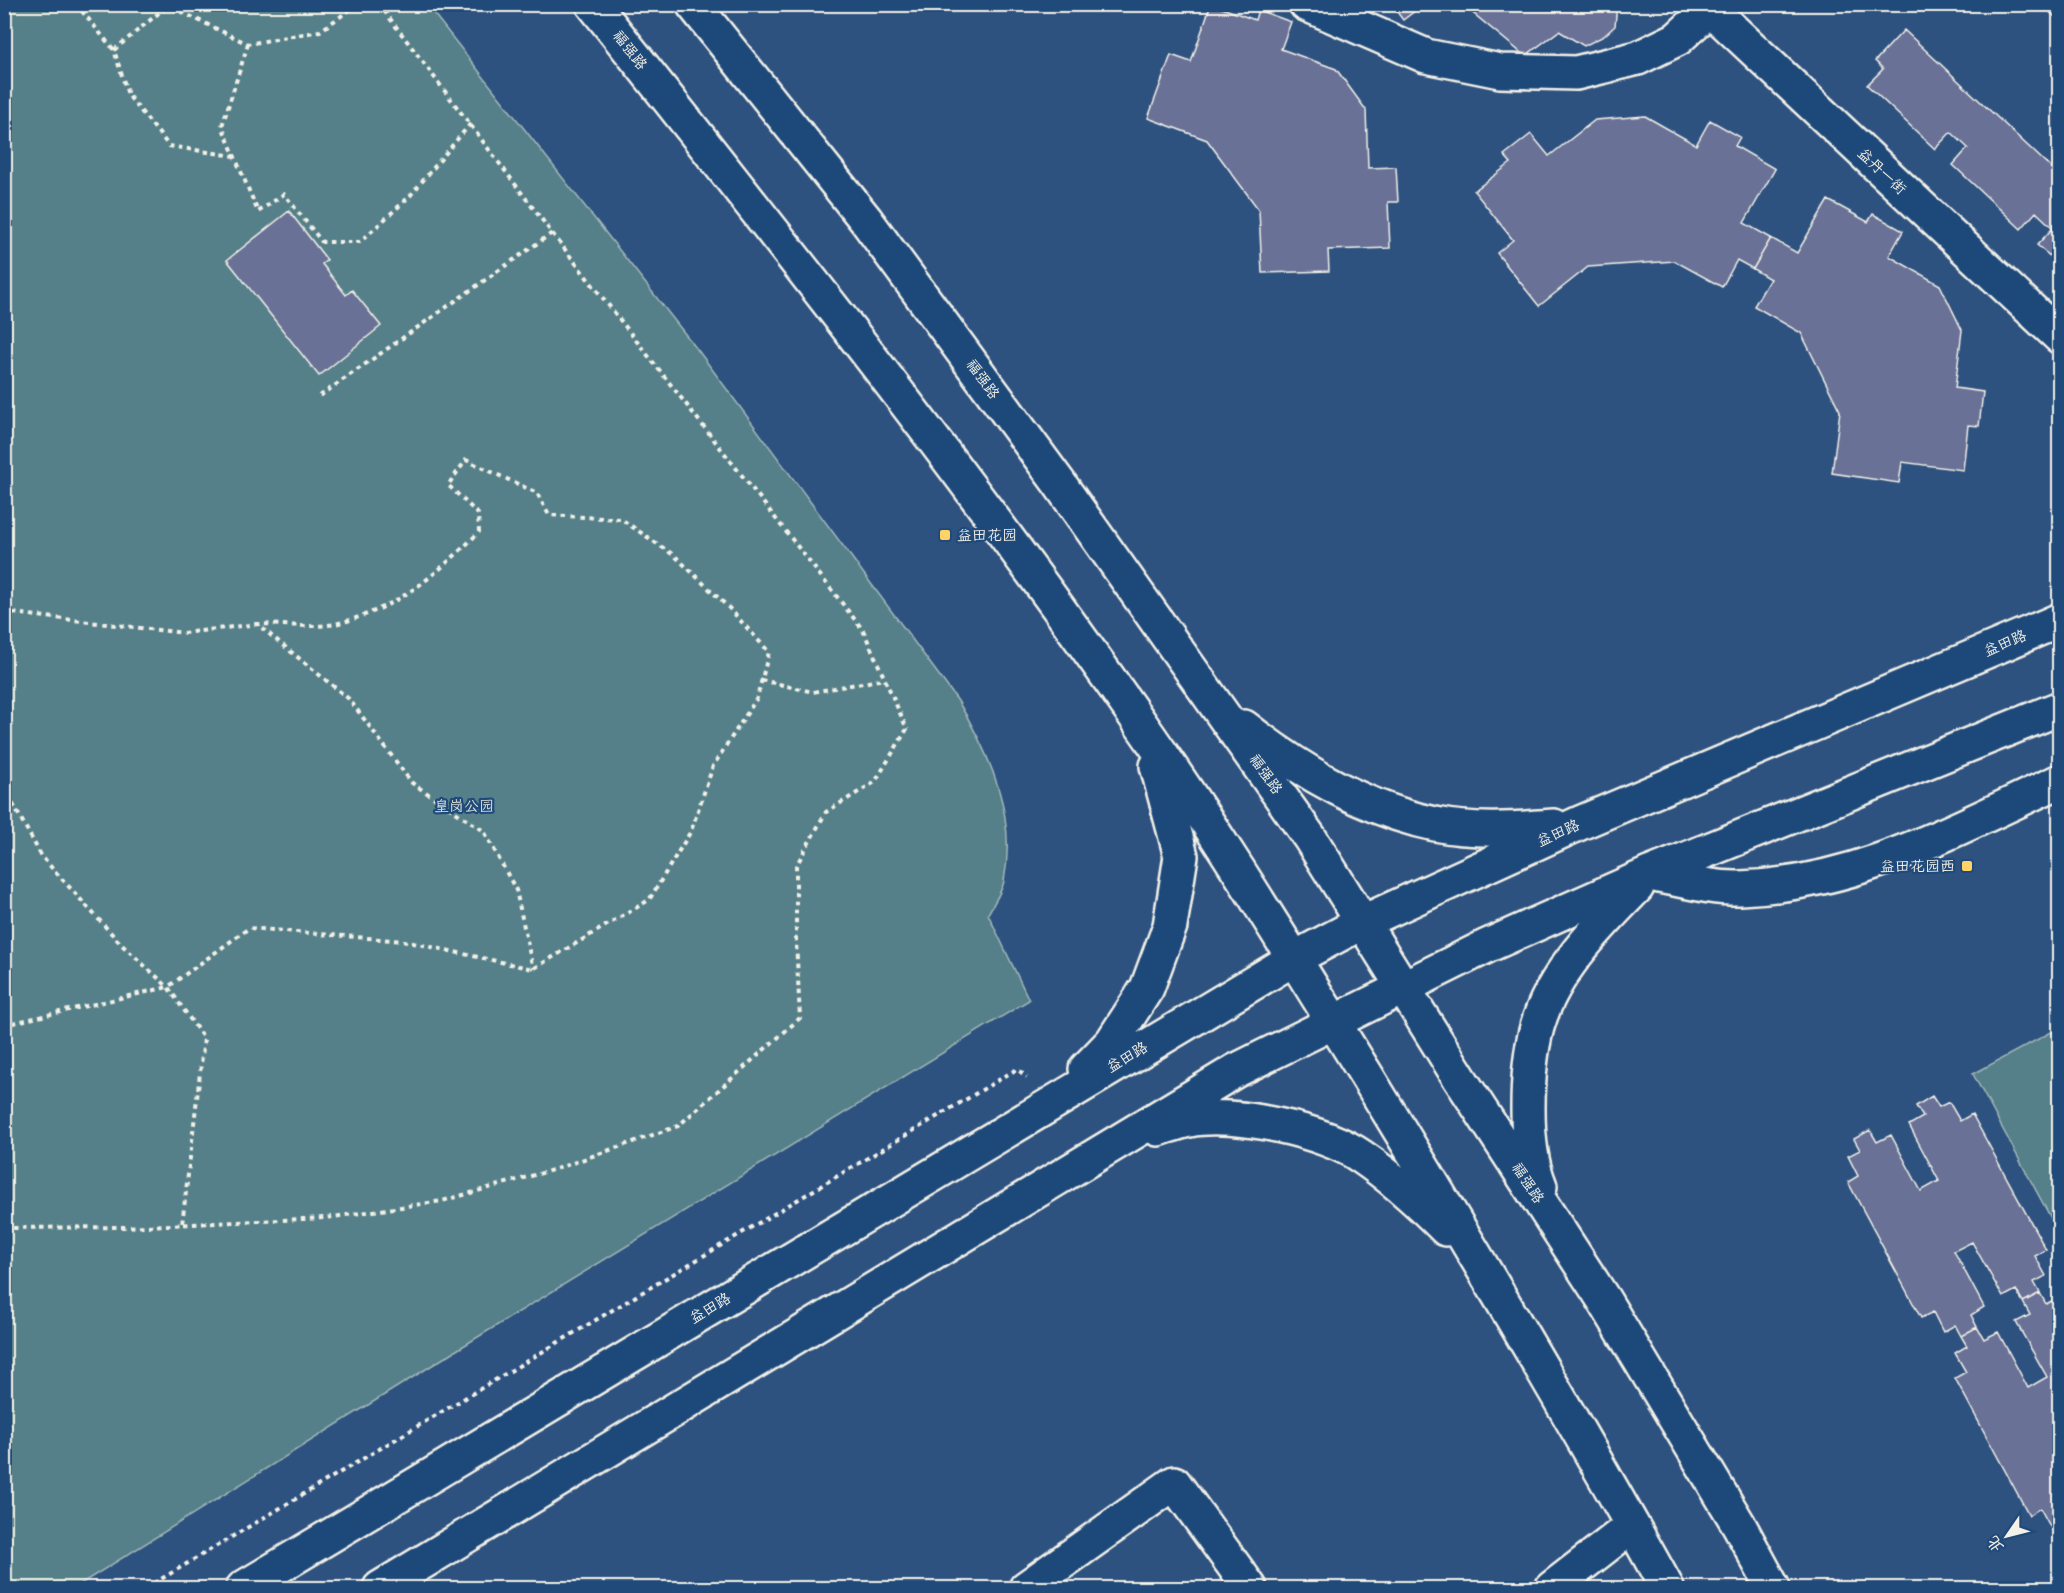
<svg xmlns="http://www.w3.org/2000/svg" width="2064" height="1593" font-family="Kalam,'LXGW WenKai TC',sans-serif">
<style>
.green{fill:#548089;stroke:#a4b8b8;stroke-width:1.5}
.building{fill:#697197;stroke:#f4f1e8;stroke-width:1.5}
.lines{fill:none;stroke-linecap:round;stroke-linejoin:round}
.minor-casing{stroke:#f4f1e8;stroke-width:38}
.major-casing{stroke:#f4f1e8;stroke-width:38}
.path{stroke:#f4f1e8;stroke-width:4;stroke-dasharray:4.5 4.5;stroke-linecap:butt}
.minor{stroke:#1f4a7a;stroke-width:33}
.major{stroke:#1f4a7a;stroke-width:33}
.poi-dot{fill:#ffd166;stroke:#1f4a7a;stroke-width:2}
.labels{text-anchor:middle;stroke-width:4.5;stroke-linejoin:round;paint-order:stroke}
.street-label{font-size:15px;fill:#f4f1e8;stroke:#1f4a7a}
.poi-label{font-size:15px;fill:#f4f1e8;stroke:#1f4a7a;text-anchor:start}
.park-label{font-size:15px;fill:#dce0da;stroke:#1f4a7a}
</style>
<rect width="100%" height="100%" fill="#2e5280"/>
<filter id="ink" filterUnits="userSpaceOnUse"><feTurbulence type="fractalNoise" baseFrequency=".0167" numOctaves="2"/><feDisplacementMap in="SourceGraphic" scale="12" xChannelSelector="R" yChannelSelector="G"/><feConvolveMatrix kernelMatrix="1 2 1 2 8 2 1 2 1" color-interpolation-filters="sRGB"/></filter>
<g filter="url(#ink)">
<path class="green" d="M5,5H427L700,353L958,701C990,755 1017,815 1004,881C1002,892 993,904 988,914L1029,1000L455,1351L74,1588H5Z
M2059,1028V1233L1973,1074Z"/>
<path class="building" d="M1211,4L1255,20L1258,10L1291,22L1281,49L1336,69L1366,110L1368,168L1396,167L1398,202H1388L1390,248L1328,250L1329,271L1262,273L1259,210L1207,140L1148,118L1171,55L1191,62Z
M1391,4H1424L1403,20Z
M1431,4H1617L1615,26L1604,36L1584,46L1559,31L1525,56L1469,10Z
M2041,4H2060V13L2055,17Z
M1904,30L2060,176V265L2037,245L2053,228L2036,212L2021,229L1953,165L1968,148L1951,132L1935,149L1867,85L1883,69L1875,61Z
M1645,116L1696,145L1710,120L1740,137L1735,146L1775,169L1744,223L1771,238L1753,269L1737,260L1722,287L1675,261L1588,267L1539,306L1497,253L1513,240L1474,191L1511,163L1504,155L1531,134L1549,156L1595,120Z
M1828,200L1868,222L1873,214L1903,231L1889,256L1940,285L1962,330L1955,388L1983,392L1979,426L1968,425L1963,470L1902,462L1899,483L1832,473L1840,411L1801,333L1754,306L1770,279L1753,269L1771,238L1797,253Z
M289,211L327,260L322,264L346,295L352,290L381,326L319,376L227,260Z
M1932,1096L1939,1107L1949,1102L1960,1121L1972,1114L2046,1250L2035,1256L2046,1276L2034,1282L2040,1293L2023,1302L2016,1290L2003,1297L1972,1242L1954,1251L1984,1307L1971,1315L1977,1327L1961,1336L1955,1325L1943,1332L1933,1312L1921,1318L1848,1182L1858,1176L1848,1156L1860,1150L1854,1139L1870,1130L1877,1142L1891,1135L1921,1191L1939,1181L1909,1125L1923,1117L1916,1106Z
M2040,1293L2046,1304L2057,1298L2060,1302V1523L2051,1528L2040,1508L2029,1515L1955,1378L1966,1372L1955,1353L1967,1346L1961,1336L1977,1327L1984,1339L1998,1332L2028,1388L2047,1377L2016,1322L2030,1315L2023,1302Z"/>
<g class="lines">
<defs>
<path id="minor" d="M1306,4L1426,56L1500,71L1576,73L1638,58L1677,39L1710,9
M1705,4L2060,337
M1649,874C1678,879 1711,889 1740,888C1859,884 1954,829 2060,781
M1026,1588L1174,1483L1250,1588
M1552,1588L1632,1526"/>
<path id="major" d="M593,4C783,243 973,482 1147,733C1224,843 1294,959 1365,1073C1469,1243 1571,1414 1667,1588
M693,4L866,220L1059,483L1310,838L1459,1077L1604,1300L1739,1525L1773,1588
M1244,727C1299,770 1366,810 1435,824C1474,832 1515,829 1554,826
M1086,1069L1112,1042L1147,988L1170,926L1181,856L1157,766
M1158,1129C1168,1126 1179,1122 1189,1120C1233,1111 1326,1131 1362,1157C1393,1178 1420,1203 1446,1229
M1540,1186C1530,1162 1528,1135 1528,1109C1528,1083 1530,1053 1537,1027C1552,973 1599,926 1637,887
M243,1588L1295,958L1363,922L1580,823L2060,620
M380,1588L1235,1071L1487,946L1649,874L2060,708"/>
</defs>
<use href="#minor" class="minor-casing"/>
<use href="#major" class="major-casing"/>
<path class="path" d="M76,4L114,50
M165,4L248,44L320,31L358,4
M166,7L114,50L128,95L169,146L234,156
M248,44L222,126L258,212L284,194L322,242H360L410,196L471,123
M320,396L552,233
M4,612L184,633L257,624L349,699L412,783L484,831L516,890L533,969
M761,680L813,692L884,679
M4,788L42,857L122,945L168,987L204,1039L182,1225
M4,1025L168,987L249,928L404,941L533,969L649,900L691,831L713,766L757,698L769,652L729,608L675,556L621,519L549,515L537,493L466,460L448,485L478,514L479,532C437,574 399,608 339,623C317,629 281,624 257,624
M4,1228L124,1227L326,1218L442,1201L556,1169L678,1126L800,1018L796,941V866L826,812L875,782L907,729L863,630L552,233L379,4
M146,1588L1017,1069L1027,1077"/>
<use href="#minor" class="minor"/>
<use href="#major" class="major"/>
</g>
</g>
<g class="poi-dot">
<rect x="939" y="529" width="12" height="12" rx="3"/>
<rect x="1961" y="860" width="12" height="12" rx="3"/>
</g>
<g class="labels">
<g class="street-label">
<text transform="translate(630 50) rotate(52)" y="5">福强路</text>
<text transform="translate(1882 171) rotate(43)" y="5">益丹一街</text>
<text transform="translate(983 379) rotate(54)" y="5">福强路</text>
<text transform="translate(2005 643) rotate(-23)" y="5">益田路</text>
<text transform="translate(1266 774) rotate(55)" y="5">福强路</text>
<text transform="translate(1558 833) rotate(-24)" y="5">益田路</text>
<text transform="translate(1127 1057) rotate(-31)" y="5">益田路</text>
<text transform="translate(1528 1183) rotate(57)" y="5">福强路</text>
<text transform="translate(710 1308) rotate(-31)" y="5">益田路</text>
</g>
<g class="poi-label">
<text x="957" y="540">益田花园</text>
<text x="1955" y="871" text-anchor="end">益田花园西</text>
</g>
<g class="park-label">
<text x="464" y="811">皇岗公园</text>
</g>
</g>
<rect width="2064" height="1593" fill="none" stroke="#1f4a7a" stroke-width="24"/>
<rect x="12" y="12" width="2040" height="1569" fill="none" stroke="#f4f1e8" stroke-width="2" filter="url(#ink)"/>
<g transform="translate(2007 1536) rotate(235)" stroke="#1f4a7a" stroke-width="4.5" paint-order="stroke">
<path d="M0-4.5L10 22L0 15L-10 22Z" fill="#f4f1e8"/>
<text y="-9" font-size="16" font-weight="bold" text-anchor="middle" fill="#f4f1e8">北</text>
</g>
</svg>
